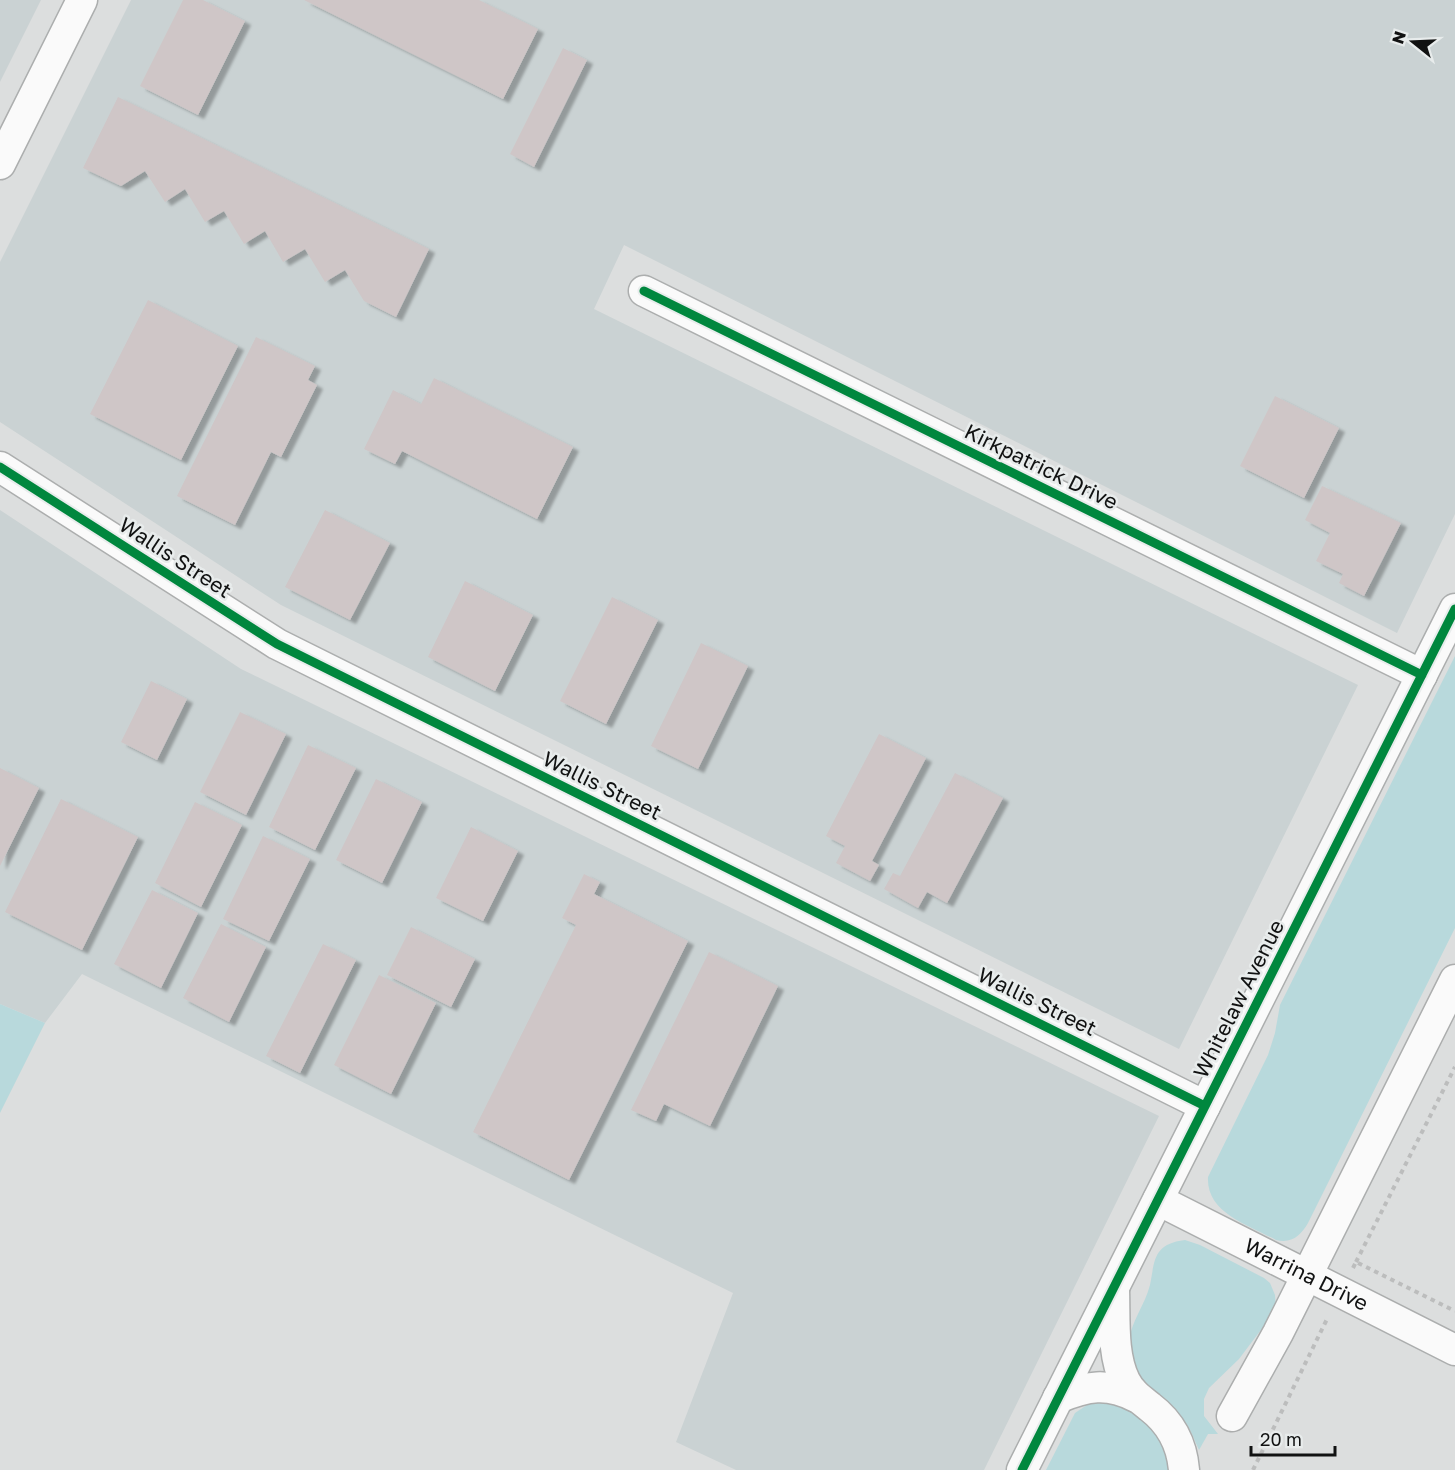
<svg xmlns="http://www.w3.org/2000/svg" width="1455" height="1470" font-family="'Golos Text',sans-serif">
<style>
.built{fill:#cad2d3}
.green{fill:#b8d9dc}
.building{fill:#cfc6c7;filter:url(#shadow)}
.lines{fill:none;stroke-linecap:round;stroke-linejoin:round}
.minor-casing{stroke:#acaeae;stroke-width:33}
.path{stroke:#bcbdbd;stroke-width:4;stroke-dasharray:4.5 4.5;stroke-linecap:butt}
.minor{stroke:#fafafa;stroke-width:30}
.cycleway-casing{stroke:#e8ecec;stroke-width:13}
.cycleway{stroke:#00873e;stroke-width:9}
.labels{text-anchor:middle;stroke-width:5;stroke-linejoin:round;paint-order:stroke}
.street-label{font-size:21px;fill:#111212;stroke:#e8ecec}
</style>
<defs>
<filter id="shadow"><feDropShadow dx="6" dy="4" stdDeviation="1.5" flood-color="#0004"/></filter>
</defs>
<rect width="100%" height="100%" fill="#dcdede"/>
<path class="built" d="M0,0H41L0,82Z
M131,0H1455V514L1397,633L624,245L594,309L1358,685L1179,1049L281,605L0,422V262Z
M0,510L241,669L1159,1116L984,1470H736L676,1442L733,1293L82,974L45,1023L0,1004Z"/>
<path class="green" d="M1455,656V928L1308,1223C1301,1235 1292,1244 1276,1240C1249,1225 1206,1213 1208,1177L1268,1055L1275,1033L1280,1005Z
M0,1004L45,1023L0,1113Z
M1185,1240L1200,1245L1264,1278L1270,1283L1275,1295L1276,1310L1239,1359L1209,1388L1204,1399V1416L1218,1434H1208L1199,1450C1194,1439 1190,1427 1182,1418C1163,1395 1141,1391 1133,1359C1131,1354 1129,1347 1129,1342C1131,1321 1145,1305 1150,1285C1155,1260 1153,1244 1185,1240Z
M1102,1395L1150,1424L1168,1455V1470H1046L1075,1413Z"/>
<path class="building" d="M183,0H203L245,21L198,115L140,86Z
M304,0H479L538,29L503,99Z
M563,48L587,60L534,167L510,154Z
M118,97L429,249L396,317L364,301L345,270L325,282L305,249L283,262L265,231L244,244L224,211L205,222L185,189L165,202L145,171L121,186L83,168Z
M148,300L238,346L181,460L90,414Z
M256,337L315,366L308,380L317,385L281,457L271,452L235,525L177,496Z
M434,378L573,447L537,519L402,451L395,464L364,449L393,390L421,404Z
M1275,396L1339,428L1304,498L1240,466Z
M1322,486L1401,523L1364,596L1339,583L1343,574L1316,561L1330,533L1305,520Z
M325,510L390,543L350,620L285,587Z
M465,581L533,615L495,691L428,657Z
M612,597L658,620L606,724L560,701Z
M701,643L748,666L698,769L651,746Z
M151,681L187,699L157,760L121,742Z
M240,712L286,734L246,815L200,792Z
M879,734L926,758L872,861L879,865L870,881L836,863L845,846L826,836Z
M308,745L356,768L315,850L269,827Z
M0,768L39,788L0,866Z
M955,773L1003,798L947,903L927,892L918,908L884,889L893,873L900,876Z
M376,779L422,802L382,883L336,860Z
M61,799L138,837L82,950L5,912Z
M195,802L242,825L201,907L155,883Z
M471,827L518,851L483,921L436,898Z
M263,836L310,859L269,941L223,919Z
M584,874L600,882L594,894L688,941L569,1180L473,1132L576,925L562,918Z
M152,890L198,913L161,988L114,964Z
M221,924L266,947L229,1022L183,998Z
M411,927L475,959L451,1007L387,975Z
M323,944L356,960L300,1073L266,1056Z
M709,952L778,986L710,1126L664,1104L656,1121L631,1110Z
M379,975L436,1003L391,1094L334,1065Z"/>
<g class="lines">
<defs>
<g id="minor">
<path d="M0,164L82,0"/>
<path d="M644,291L1422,675"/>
<path d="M0,467L277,644L1205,1106"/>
<path id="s1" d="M1158,1200L1455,1350"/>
<path d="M1114,1290C1115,1319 1112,1355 1125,1381C1131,1393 1140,1399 1150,1407C1171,1423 1182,1445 1184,1470"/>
<path d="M1058,1398C1087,1386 1107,1382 1136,1397"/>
<path d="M1232,1416L1278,1333L1455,980"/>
<path d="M1022,1470L1455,609"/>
</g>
</defs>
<use href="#minor" class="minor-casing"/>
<path class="path" d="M1356,1262L1455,1067
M1353,1268L1356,1262L1455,1311
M1253,1470L1328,1317"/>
<use href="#minor" class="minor"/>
<defs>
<path id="cycleway" d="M644,291L1422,675
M0,467L277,644L1205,1106
M1022,1470L1455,609"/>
</defs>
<use href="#cycleway" class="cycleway-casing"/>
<use href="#cycleway" class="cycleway"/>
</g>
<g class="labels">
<g class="street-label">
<text transform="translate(1041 467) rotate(26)" y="7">Kirkpatrick Drive</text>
<text transform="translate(175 558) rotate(33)" y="7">Wallis Street</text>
<text transform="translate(602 786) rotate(26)" y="7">Wallis Street</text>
<text transform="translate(1239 999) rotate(-63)" y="7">Whitelaw Avenue</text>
<text transform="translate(1037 1002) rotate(26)" y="7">Wallis Street</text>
<text dy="7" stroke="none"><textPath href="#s1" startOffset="166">Warrina Drive</textPath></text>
</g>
</g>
<g transform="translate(1413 42) rotate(288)" stroke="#e8ecec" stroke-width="4.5" paint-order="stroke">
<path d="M0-4.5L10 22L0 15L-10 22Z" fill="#111212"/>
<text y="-9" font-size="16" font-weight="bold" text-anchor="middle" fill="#111212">N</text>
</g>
<path d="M1251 1446v9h84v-9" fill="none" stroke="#111212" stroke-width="3"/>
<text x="1260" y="1446" font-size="18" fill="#111212" stroke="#e8ecec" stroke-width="4.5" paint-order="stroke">20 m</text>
</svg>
